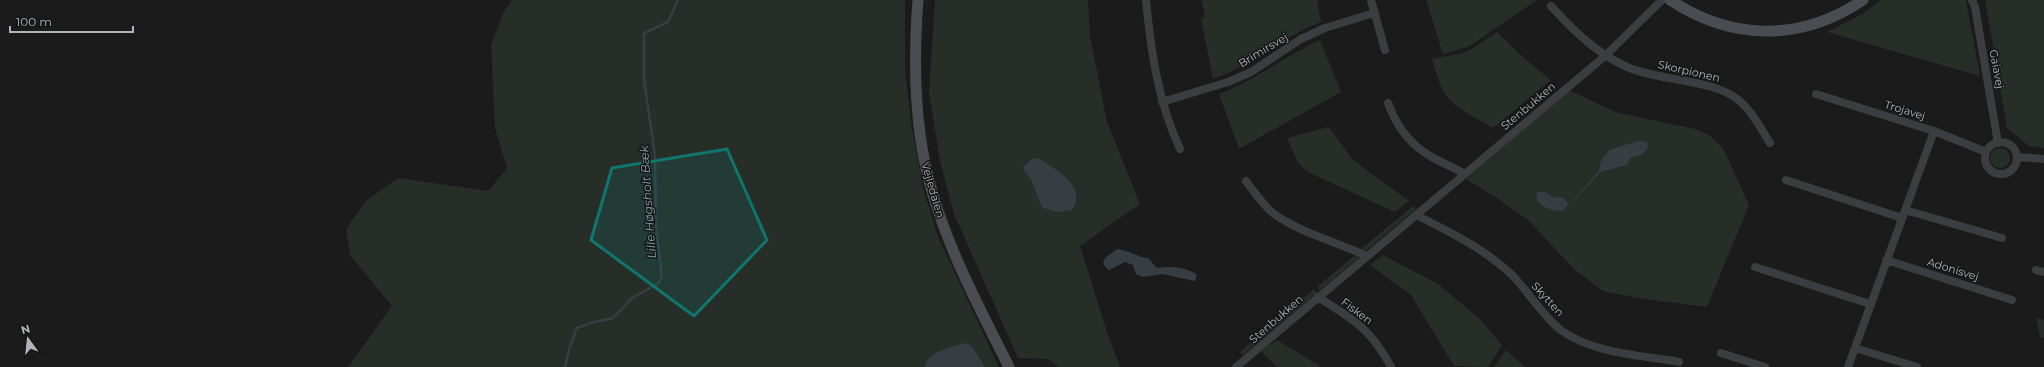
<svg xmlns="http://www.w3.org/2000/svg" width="2044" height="367" font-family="Montserrat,sans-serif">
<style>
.green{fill:#272e27}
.water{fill:#363e44}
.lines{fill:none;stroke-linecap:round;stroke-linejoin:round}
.stream{stroke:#363e44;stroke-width:2.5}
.street{stroke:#3c3d41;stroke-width:8}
.secondary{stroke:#4a4c51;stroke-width:11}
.marked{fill:#0f766e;fill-opacity:0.2;stroke:#0f766e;stroke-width:3;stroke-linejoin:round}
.labels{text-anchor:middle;stroke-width:3;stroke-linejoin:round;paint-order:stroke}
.street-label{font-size:11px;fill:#afb3ba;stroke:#151617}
.water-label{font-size:12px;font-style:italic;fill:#8aa1b1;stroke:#151617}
</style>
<rect width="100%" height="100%" fill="#1b1b1c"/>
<path class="green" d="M512,0H905V72L912,129L923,188L938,237L999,367H348L392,306L350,255L346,229L366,201L398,178L488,191L507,168L495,128L491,45L504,11Z
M935,0H1088L1090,36L1107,122L1140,204L1080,246L1108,335L1120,367H1058L1048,359L1018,358L954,214L940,161L929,92Z
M1202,0H1317L1321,22C1282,37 1252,65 1213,79L1201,18L1205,17Z
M1426,0H1537L1468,47L1443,54Z
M1881,0H1966L1980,76L1827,32L1864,13Z
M1985,0H2044V148L2029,146L2007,128Z
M1497,32L1525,59L1551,80L1493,128C1477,118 1451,107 1442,89C1438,80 1435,69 1432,59L1463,53L1472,49Z
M1320,40L1341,92L1239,149L1219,94C1255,80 1286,56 1320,40Z
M1569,90L1615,112L1695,129L1709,135L1723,148L1749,205L1707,307L1637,298L1603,291L1575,270L1529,221L1497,198L1466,179Z
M1329,127L1353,160L1409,201L1395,212L1310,173L1302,167L1297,161L1287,138Z
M1990 158a10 10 0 1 1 20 0a10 10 0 1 1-20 0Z
M1413,206L1416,209L1367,250L1361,249Z
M1355,255H1358V258L1320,290L1317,287Z
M1383,255L1438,284L1480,319L1502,345L1488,367L1454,366L1411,295L1370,265Z
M1314,289L1317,293L1243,355L1240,352Z
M2036,318L2044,320V338L2040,337Z
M1277,340L1322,367H1277L1261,351Z
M1506,350L1525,367H1494Z"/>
<path class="water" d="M1638,141L1647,142L1648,145C1647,154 1638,156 1630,158L1627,165L1600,172L1572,203L1568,205L1563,211C1553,212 1533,205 1537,193C1546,189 1546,194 1553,197C1556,198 1560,197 1564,198L1568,204H1570L1599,171L1601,161L1609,150Z
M1038,158C1054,168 1089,187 1072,210L1058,212L1043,208C1038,199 1037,194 1033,184C1031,177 1025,174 1023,167L1032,159Z
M1117,249C1129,250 1137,257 1148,258L1157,268C1171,266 1184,267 1196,274V279L1194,281L1163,274L1143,277L1136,274L1133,265L1125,262L1109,270L1103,264L1105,258Z
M964,343L971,345L985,367H925C928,351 951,348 964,343Z"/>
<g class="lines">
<path class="stream" d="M565,367L569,349L577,328L590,323L613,318L632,298L657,284L662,278L656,227L655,155L644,80V33L668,22L678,0"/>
<path class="street" d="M1146,0C1151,51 1158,102 1180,149
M1371,0L1385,50
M1972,0L1975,7L1998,143
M1551,6C1574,31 1596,53 1627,67C1661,82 1716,78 1742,103C1754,114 1761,129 1770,143
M1816,94L1934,131L1986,152
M1162,102L1228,82L1251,72L1301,39L1325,28L1374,13
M1388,103C1395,122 1406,140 1424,152C1436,161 1452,166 1465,174
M1985 158a16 16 0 1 1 32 0a16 16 0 1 1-32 0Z
M2017,157L2044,159
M1786,180L1902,218
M1246,181C1255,193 1263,205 1274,214C1301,233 1337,242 1367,256
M1905,210L2002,238
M1416,215C1450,232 1483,248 1511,274C1529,292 1542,316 1562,331C1595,354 1641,355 1679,362
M1886,260L2012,300
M1755,267L1870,304
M2036,270L2044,272
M1318,297C1354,320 1370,328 1391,367
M1855,348L1917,367
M1721,353L1765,367
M1236,367L1605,56L1662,0
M1848,367L1934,131"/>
<path class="secondary" d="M918,0C913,64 914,133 933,195C951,255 981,311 1009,367
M1670,0C1732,41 1801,42 1863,0"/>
</g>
<path class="marked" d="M727,149L767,240L694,316L591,240L612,168Z"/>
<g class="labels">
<g class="street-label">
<text transform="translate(1263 50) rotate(-31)" y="4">Brimirsvej</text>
<text transform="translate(1997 69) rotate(80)" y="4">Gaiavej</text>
<text transform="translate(1689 71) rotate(13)" y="4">Skorpionen</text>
<text transform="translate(1528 106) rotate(-40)" y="4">Stenbukken</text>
<text transform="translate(1905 110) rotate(17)" y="4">Trojavej</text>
<text transform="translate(933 190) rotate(74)" y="4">Vejledalen</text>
<text transform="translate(1953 269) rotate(17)" y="4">Adonisvej</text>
<text transform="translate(1548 299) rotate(48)" y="4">Skytten</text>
<text transform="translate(1357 311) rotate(37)" y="4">Fisken</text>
<text transform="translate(1276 319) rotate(-41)" y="4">Stenbukken</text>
</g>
<g class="water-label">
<text transform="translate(648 202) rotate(-94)" y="4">Lille Høgsholt Bæk</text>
</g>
</g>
<g transform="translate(28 339) rotate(345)" stroke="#151617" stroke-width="3" paint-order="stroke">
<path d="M0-3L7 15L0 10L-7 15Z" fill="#afb3ba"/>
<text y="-6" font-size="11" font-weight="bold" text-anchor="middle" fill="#afb3ba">N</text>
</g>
<path d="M10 26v6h123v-6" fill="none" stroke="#afb3ba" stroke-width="2"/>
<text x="16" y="26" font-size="12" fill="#afb3ba" stroke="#151617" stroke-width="3" paint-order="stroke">100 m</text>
</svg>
